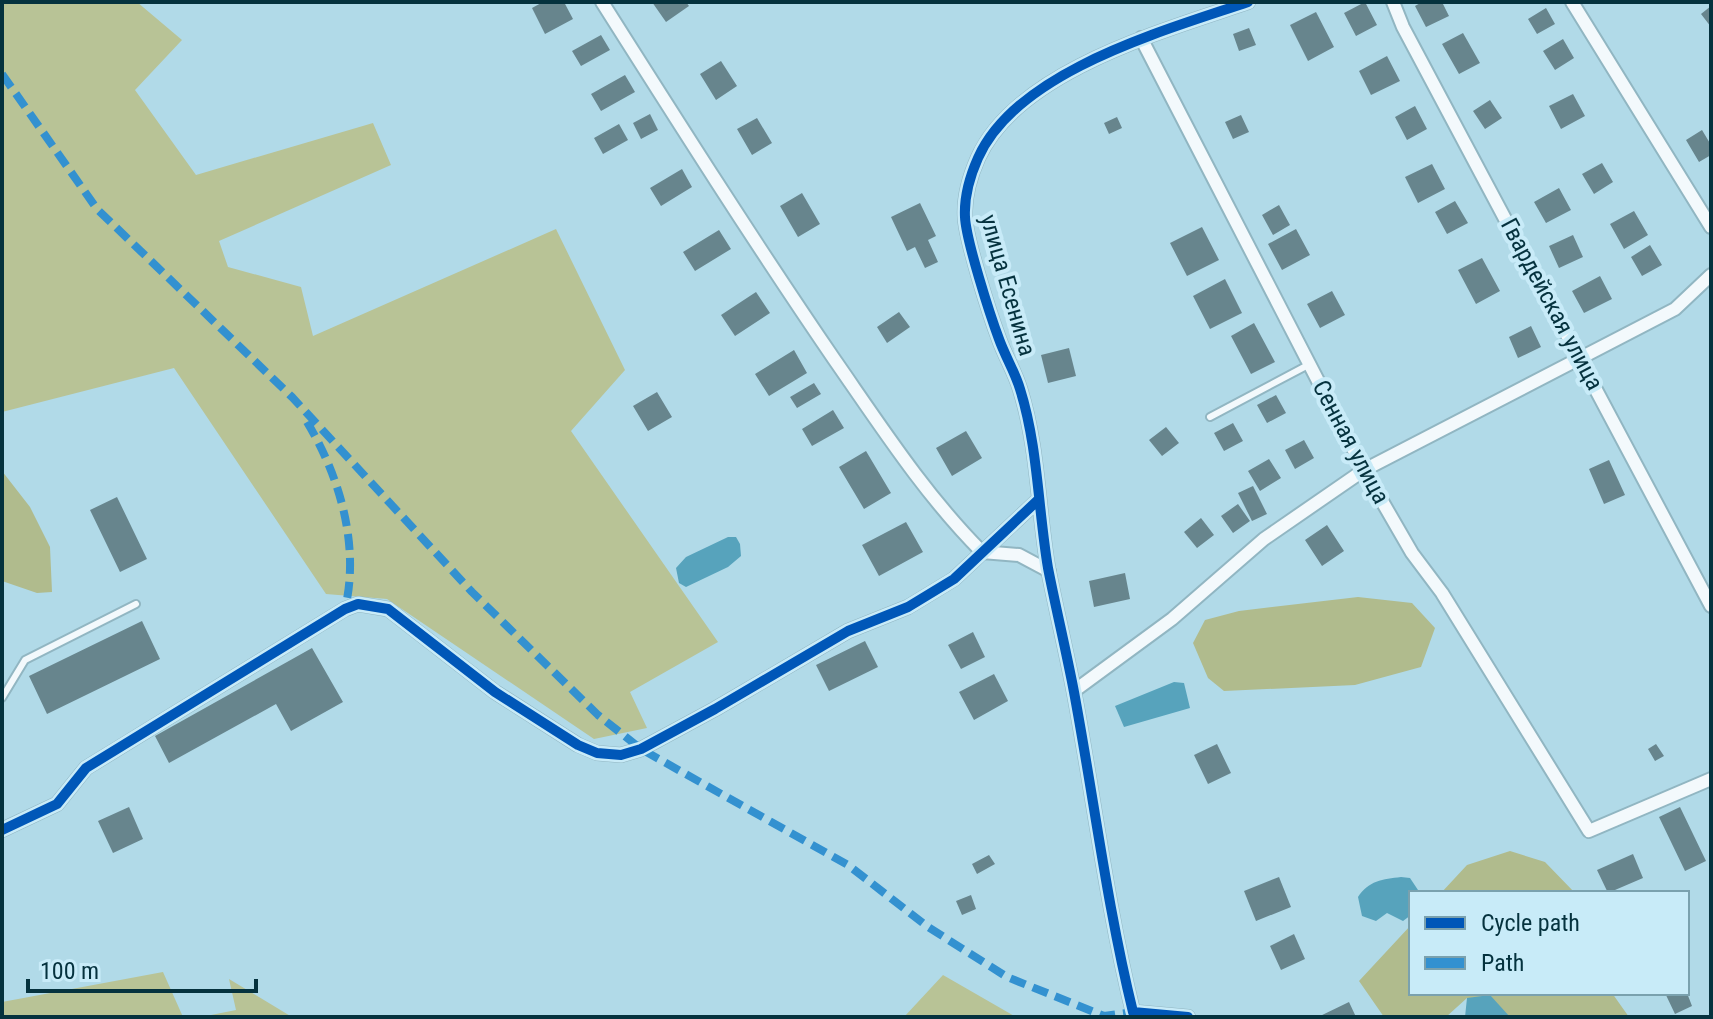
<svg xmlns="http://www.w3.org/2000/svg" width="1713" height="1019" font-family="'Roboto Condensed',sans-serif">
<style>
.green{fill:#b8c396}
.forest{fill:#b0bb8d}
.water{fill:#57a3bc}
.building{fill:#67858d}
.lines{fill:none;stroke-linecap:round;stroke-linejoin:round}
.lane-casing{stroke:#91b6c2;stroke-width:10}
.street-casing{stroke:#91b6c2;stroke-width:16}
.lane{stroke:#f3f9fc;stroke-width:6}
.street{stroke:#f3f9fc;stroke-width:12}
.quiet{stroke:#3391d0;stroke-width:8;stroke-dasharray:16 8;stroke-linecap:butt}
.cycleway-casing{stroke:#c8ebf8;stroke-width:15}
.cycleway{stroke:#0057b8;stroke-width:10}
.labels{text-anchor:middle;stroke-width:8;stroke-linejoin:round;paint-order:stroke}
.street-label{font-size:24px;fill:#05323e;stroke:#c8ebf8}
</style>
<rect width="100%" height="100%" fill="#b1dae8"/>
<path class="green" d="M2,2H137L182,40L135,90L196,175L373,123L391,165L219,241L228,267L301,287L313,336L556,229L625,370L571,431L718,642L630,692L647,728L594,739L387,599L326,594L174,368L2,412Z
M163,972L183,1017H2V1002Z
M943,975L1016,1017H904Z
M229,979L292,1017H201L236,1010Z"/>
<path class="forest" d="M2,471L30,507L50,547L52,592L37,593L2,581Z
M1358,597L1412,603L1435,628L1421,667L1355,685L1224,691L1208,678L1193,643L1205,620L1239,611Z
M1510,851L1545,862L1575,893H1441L1467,865Z
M1411,925V993H1612L1629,1017H1510L1467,998L1446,1017H1384L1359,981Z"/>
<path class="water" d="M728,537H736L740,544L741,556L728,567L686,587L679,583L676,568L686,557Z
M1174,682L1184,683L1190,708L1124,727L1115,706Z
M1401,877L1410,878L1420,893H1411V915L1403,921L1387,913L1376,921L1362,916L1358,897C1368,881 1383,879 1401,877Z
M1490,995L1510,1017H1465L1467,998Z"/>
<path class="building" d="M543,2H564L573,19L545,34L532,8Z
M652,2H686L689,6L666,22Z
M1365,2L1377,25L1356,36L1344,13Z
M1422,2H1442L1449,16L1426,27L1415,6Z
M1711,6V27L1701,14Z
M1546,8L1555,24L1537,34L1528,19Z
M1316,12L1334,47L1308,61L1290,25Z
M1249,28L1256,45L1239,51L1233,34Z
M1463,33L1480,63L1459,74L1442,44Z
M601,35L610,50L581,66L572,51Z
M1563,39L1574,58L1555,70L1543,51Z
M1387,56L1400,81L1371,95L1359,71Z
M721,61L737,86L716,100L700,74Z
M625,75L635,92L601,111L591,94Z
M1573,94L1585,116L1561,129L1549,106Z
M1490,100L1502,118L1485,129L1473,111Z
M1415,106L1427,129L1407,140L1395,117Z
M650,114L658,130L641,139L633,123Z
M1241,115L1249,132L1233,139L1225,122Z
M1117,117L1122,128L1109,134L1104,123Z
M757,118L772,143L752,155L737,129Z
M619,124L628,140L603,154L594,138Z
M1702,130L1711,145V155L1699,162L1686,140Z
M1602,163L1613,182L1594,194L1582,174Z
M1432,164L1445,189L1418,203L1405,177Z
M682,169L692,187L661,206L650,188Z
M1559,188L1571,210L1546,223L1534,202Z
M802,193L820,224L798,237L780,206Z
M1455,201L1468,223L1447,234L1435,212Z
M920,203L936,236L928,240L938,262L925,268L915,247L907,251L891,217Z
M1279,205L1290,225L1273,235L1262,215Z
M1634,211L1648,235L1624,249L1610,224Z
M1202,227L1219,260L1187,276L1170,243Z
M1296,229L1310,255L1282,270L1268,244Z
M719,230L731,249L695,271L683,252Z
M1573,235L1583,257L1559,268L1549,246Z
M1650,245L1662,265L1642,276L1631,257Z
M1482,258L1500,291L1476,304L1458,270Z
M1600,276L1612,299L1584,313L1572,291Z
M1225,279L1242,313L1210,329L1193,296Z
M1332,291L1345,315L1320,328L1307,304Z
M756,292L770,313L735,336L721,315Z
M899,312L910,327L887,343L877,327Z
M1254,323L1275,362L1251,374L1231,336Z
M1531,326L1541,347L1518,358L1509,337Z
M1069,348L1076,376L1048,383L1041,355Z
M794,350L807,373L769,396L755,374Z
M814,383L821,394L797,408L790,397Z
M657,392L672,417L648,431L633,406Z
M1276,395L1286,413L1267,423L1257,405Z
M833,410L844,428L812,446L802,429Z
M1233,423L1243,441L1224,451L1214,433Z
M1166,427L1179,443L1162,456L1149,440Z
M966,431L982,458L952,476L936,448Z
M1304,440L1314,458L1295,469L1285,450Z
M866,451L891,493L864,509L839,467Z
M1269,459L1281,478L1260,491L1248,471Z
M1609,460L1625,495L1604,504L1589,469Z
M1253,486L1267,514L1252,521L1238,493Z
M117,497L147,559L120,572L90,510Z
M1238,504L1250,521L1233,533L1221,516Z
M1201,518L1214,535L1197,548L1184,532Z
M906,522L923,552L879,576L862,545Z
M1327,525L1344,551L1322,566L1305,540Z
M1125,573L1130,599L1094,607L1089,581Z
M142,621L160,659L47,714L29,676Z
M973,632L985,657L961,669L948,645Z
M865,641L878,667L829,691L816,665Z
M312,648L343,702L291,731L276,704L169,763L155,736Z
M994,674L1008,701L974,720L959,692Z
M1217,744L1231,773L1208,784L1194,755Z
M1656,744L1664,756L1655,761L1648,749Z
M129,807L143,839L113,853L98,821Z
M1680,807L1706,861L1685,871L1659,817Z
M1633,854L1643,878L1608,893L1597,870Z
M989,855L995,864L977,874L972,864Z
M1279,877L1291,907L1256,921L1244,891Z
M971,895L976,909L962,915L956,901Z
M1294,934L1305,959L1281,970L1270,946Z
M1665,993H1687L1692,1006L1675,1014Z
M1349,1002L1356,1017H1318Z"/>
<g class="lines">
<defs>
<path id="lane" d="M1210,417L1310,364
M2,698L25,660L136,604"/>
<path id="street" d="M602,2C678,122 754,242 834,359C880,425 925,495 982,552L1019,555L1049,571
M1393,2L1403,27L1711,606
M1572,2L1711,227
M1141,38L1364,470L1412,553L1442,593L1589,831L1711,779
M1074,691L1172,619L1264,539L1364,470L1675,309L1711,275
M2,830L57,804L86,768L345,609L358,604L388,609L495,692L578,745L597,753L621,755L641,749L715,709L848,631L908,607L954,579L1037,501
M1188,1017L1133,1012C1107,906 1094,799 1074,692C1066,650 1056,609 1048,568C1038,509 1038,446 1020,389C1015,372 1005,356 999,339C990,315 966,240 965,217C964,198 970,176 978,158C1017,71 1163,31 1248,2"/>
</defs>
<use href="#lane" class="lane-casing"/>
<use href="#street" class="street-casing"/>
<use href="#lane" class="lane"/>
<use href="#street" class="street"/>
<path class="quiet" d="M2,74L97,209L292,397L472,592L598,715L641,749L848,865L928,927L1007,977L1104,1016L1133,1012
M307,422C340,477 360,546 345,609"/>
<defs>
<path id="cycleway" d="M2,830L57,804L86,768L345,609L358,604L388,609L495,692L578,745L597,753L621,755L641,749L715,709L848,631L908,607L954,579L1037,501
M1188,1017L1133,1012C1107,906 1094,799 1074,692C1066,650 1056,609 1048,568C1038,509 1038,446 1020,389C1015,372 1005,356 999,339C990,315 966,240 965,217C964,198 970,176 978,158C1017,71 1163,31 1248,2"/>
</defs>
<use href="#cycleway" class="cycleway-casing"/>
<use href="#cycleway" class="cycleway"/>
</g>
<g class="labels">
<g class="street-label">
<text transform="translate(1008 285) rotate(74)" y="8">улица Есенина</text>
<text transform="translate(1552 304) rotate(62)" y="8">Гвардейская улица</text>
<text transform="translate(1351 442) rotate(62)" y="8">Сенная улица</text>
</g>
</g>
<rect width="1713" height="1019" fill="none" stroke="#05323e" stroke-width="8"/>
<rect x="1409" y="891" width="280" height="104" fill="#c8ebf8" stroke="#7aa1ae" stroke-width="2"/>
<rect x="1425" y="917" width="40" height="12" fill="#0057b8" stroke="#7aa1ae" stroke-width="2"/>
<text x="1481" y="931" font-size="24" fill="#05323e">Cycle path</text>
<rect x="1425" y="957" width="40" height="12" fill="#3391d0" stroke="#7aa1ae" stroke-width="2"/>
<text x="1481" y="971" font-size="24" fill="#05323e">Path</text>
<path d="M28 979v12h228v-12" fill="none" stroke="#05323e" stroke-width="4"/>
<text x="40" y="979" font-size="24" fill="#05323e" stroke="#c8ebf8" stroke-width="6" paint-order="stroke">100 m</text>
</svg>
